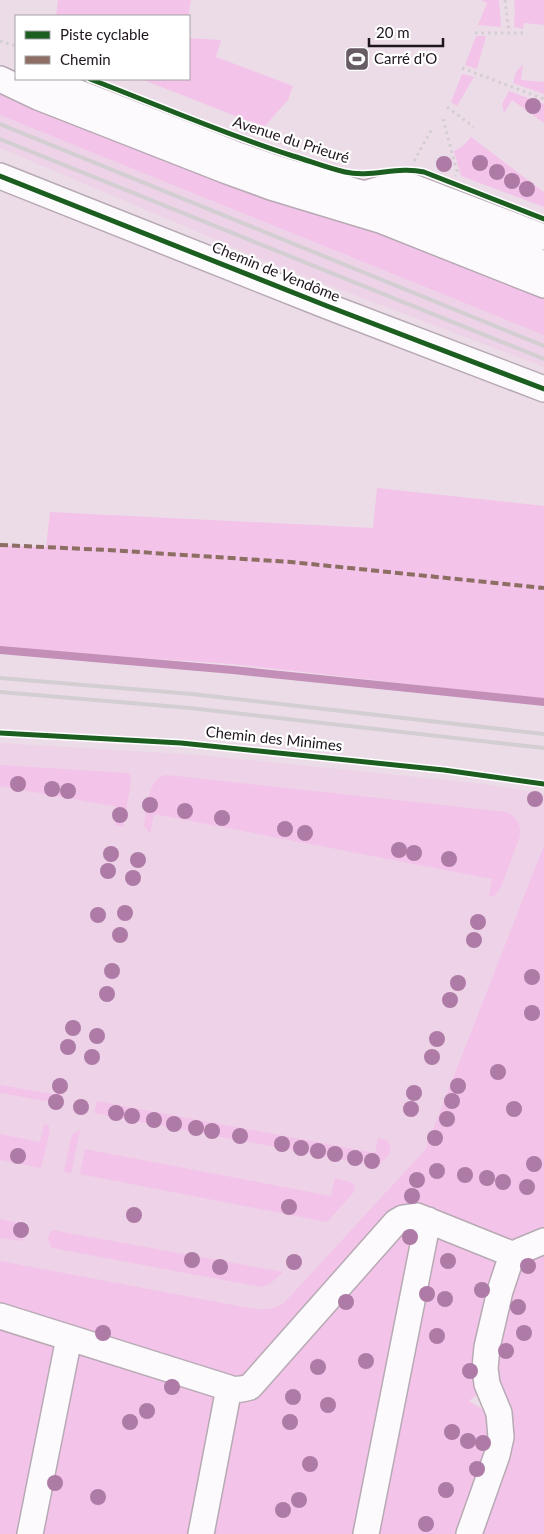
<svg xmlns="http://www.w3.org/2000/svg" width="544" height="1534" font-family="Lato,sans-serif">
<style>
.built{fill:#eed2e7}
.green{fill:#f3c3e9}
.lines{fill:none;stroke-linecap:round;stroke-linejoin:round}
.stream{stroke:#c38eb8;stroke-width:8}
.minor-casing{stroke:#b7aab4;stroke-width:28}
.path{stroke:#d2ced1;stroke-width:3;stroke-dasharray:2.5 4;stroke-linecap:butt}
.minor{stroke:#fcfafc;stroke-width:25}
.rail{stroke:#d2ced2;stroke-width:4}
.quiet{stroke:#8d6e63;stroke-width:4;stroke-dasharray:8 4;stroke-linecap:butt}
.cycleway-casing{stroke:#fff;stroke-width:8}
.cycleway{stroke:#1b5e20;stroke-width:5}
.tree{fill:#ae7aa6}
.labels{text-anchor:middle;stroke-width:4.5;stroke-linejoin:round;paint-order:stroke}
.poi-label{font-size:15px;fill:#1f151d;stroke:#fff;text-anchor:start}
.street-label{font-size:15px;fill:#1f151d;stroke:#fff}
</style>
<rect width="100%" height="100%" fill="#ecdce8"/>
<path class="built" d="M0,115L544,335V367L278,266L0,148Z
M0,743L201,755L484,784L544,794V845L425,1150L238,1376L0,1301Z"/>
<path class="green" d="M58,0H191L188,16H56Z
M481,0H499L501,27L478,25L487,3Z
M514,0H544V25L524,23L523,29L514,27L515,10Z
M189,24L190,38L221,40L216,57L293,86L288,100L264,127L141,79H189Z
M476,36H486L477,69L465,65Z
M523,64L521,80L544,82V94L513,83L516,72Z
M462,74L474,77L457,106L451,102Z
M0,89L367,223L544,292V335L0,115Z
M509,91L544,104V123L512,100L504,113L502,104Z
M471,137L544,192V207L461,176L454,151L463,146Z
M377,488L544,506V699L231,664L0,648V545L46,547L50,512L373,528Z
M0,765L126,773L130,775L131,782L123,827L115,825L118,807L0,786Z
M167,775L506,812C517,817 521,825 520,836L501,887L494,896H489L492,879L154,814L150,834L144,825C147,810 147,777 167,775Z
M544,845V1534H474L513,1418L502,1392L493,1382L469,1401L487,1412L495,1426L460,1534H0V1261L249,1308C263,1310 273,1310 284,1303L425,1150Z
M60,1078C64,1085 64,1099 58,1103L0,1093V1085L57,1095Z
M97,1101L375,1153L378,1138L387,1140L391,1148L388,1156L376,1166L94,1113Z
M44,1124L49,1126L50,1131L41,1168L0,1160V1134L40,1142Z
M80,1130L71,1173V1174L64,1171L72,1134Z
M85,1149L331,1196L335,1178L353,1183L355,1186L354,1192L327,1222L80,1174Z
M0,1219L28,1225L22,1241L0,1238Z
M53,1230L68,1233L283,1272L270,1284L261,1287L52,1248L48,1240L50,1232Z"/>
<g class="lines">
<path class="stream" d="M0,650L233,670L544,702"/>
<defs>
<path id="minor" d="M0,79L38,97L227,171L271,187L380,220L544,285
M43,79L235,154L278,169L364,194L443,223L544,264
M0,176L327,306L544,389
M364,194L388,187L410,186L544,237
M0,1316L229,1388C236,1391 242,1389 250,1387L396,1222L403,1218L417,1216L514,1255
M30,1534L69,1338
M201,1534L229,1388
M366,1534L428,1220
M469,1534L497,1455L501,1437L499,1413L487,1384L485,1368L487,1347L500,1291L510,1261L514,1255L520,1251L544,1241"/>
</defs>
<use href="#minor" class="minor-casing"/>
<path class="path" d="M505,0L509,32
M475,33H523
M0,41L16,46
M462,68L544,99
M447,107L474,127
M443,119L457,171L455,176
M414,161L432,129"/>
<use href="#minor" class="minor"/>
<path class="rail" d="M0,124L544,346
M0,139L544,359
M0,678L192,694L544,734
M0,692L190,708L544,748"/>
<path class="quiet" d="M0,545L108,550L291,562L544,588"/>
<defs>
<path id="cycleway" d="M90,79C158,105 224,134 293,156C310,161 327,168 345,172C371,178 397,166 424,172L544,219
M0,176L327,306L544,389
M0,733L181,743L444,770L544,784"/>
</defs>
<use href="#cycleway" class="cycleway-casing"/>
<use href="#cycleway" class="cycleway"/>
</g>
<g class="tree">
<circle cx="533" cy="106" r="8"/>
<circle cx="480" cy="163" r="8"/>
<circle cx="444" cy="164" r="8"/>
<circle cx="497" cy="172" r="8"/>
<circle cx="512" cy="181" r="8"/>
<circle cx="527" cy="189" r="8"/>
<circle cx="18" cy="784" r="8"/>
<circle cx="52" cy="789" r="8"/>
<circle cx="68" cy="791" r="8"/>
<circle cx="535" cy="799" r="8"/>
<circle cx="150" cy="805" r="8"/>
<circle cx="185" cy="811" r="8"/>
<circle cx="120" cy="815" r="8"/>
<circle cx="222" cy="818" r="8"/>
<circle cx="285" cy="829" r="8"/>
<circle cx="305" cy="833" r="8"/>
<circle cx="399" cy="850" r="8"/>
<circle cx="414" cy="853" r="8"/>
<circle cx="111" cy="854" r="8"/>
<circle cx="449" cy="859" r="8"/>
<circle cx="138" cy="860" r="8"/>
<circle cx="108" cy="871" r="8"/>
<circle cx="133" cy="878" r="8"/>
<circle cx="125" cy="913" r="8"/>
<circle cx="98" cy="915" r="8"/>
<circle cx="478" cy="922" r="8"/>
<circle cx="120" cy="935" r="8"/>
<circle cx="474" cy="940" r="8"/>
<circle cx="112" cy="971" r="8"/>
<circle cx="532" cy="977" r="8"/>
<circle cx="458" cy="983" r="8"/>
<circle cx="107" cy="994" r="8"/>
<circle cx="450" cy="1000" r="8"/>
<circle cx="532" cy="1013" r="8"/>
<circle cx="73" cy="1028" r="8"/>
<circle cx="97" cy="1036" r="8"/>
<circle cx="437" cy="1039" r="8"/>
<circle cx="68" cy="1047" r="8"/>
<circle cx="92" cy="1057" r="8"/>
<circle cx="432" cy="1057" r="8"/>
<circle cx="498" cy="1072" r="8"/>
<circle cx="60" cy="1086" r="8"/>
<circle cx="458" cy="1086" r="8"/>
<circle cx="414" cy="1093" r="8"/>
<circle cx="452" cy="1101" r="8"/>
<circle cx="56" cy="1102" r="8"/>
<circle cx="81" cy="1107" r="8"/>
<circle cx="411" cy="1109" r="8"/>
<circle cx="514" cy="1109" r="8"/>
<circle cx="116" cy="1113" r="8"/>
<circle cx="132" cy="1116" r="8"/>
<circle cx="447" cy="1119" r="8"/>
<circle cx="154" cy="1120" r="8"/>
<circle cx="174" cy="1124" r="8"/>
<circle cx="196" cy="1128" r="8"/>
<circle cx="212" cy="1131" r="8"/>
<circle cx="240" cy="1136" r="8"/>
<circle cx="435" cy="1138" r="8"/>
<circle cx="282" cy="1144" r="8"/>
<circle cx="301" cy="1148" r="8"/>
<circle cx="318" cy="1151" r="8"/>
<circle cx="335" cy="1154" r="8"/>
<circle cx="18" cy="1156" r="8"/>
<circle cx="355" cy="1158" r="8"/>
<circle cx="372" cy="1161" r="8"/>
<circle cx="534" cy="1164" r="8"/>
<circle cx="437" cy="1171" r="8"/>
<circle cx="465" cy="1175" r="8"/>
<circle cx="487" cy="1178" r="8"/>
<circle cx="417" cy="1180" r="8"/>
<circle cx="503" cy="1182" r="8"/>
<circle cx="527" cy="1187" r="8"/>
<circle cx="412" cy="1196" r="8"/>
<circle cx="289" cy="1207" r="8"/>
<circle cx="134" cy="1215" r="8"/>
<circle cx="21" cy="1230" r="8"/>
<circle cx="410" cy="1237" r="8"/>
<circle cx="192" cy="1260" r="8"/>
<circle cx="448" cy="1261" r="8"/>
<circle cx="294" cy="1262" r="8"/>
<circle cx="528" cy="1266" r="8"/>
<circle cx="220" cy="1267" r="8"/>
<circle cx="482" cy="1290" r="8"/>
<circle cx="427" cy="1294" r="8"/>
<circle cx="445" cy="1299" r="8"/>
<circle cx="346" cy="1302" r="8"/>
<circle cx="518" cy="1307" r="8"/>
<circle cx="103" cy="1333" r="8"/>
<circle cx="524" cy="1333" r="8"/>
<circle cx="437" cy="1336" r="8"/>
<circle cx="506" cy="1351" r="8"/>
<circle cx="366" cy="1361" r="8"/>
<circle cx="318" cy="1367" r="8"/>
<circle cx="470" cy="1371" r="8"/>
<circle cx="172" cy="1387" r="8"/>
<circle cx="293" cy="1397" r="8"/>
<circle cx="328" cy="1405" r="8"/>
<circle cx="147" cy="1411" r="8"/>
<circle cx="130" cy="1422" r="8"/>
<circle cx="290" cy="1422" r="8"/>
<circle cx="452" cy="1432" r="8"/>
<circle cx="468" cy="1441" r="8"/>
<circle cx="483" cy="1443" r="8"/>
<circle cx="310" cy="1464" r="8"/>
<circle cx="477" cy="1469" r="8"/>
<circle cx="55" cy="1483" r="8"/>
<circle cx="446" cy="1490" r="8"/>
<circle cx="98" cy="1497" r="8"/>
<circle cx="299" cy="1500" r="8"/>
<circle cx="283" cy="1510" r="8"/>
<circle cx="426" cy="1524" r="8"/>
</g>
<defs>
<symbol id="stadium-square" viewBox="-11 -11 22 22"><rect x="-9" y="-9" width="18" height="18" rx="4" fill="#675b64" stroke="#fff"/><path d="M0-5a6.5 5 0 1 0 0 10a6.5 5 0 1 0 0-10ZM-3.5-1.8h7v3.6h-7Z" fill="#fff"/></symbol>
</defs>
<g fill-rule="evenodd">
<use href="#stadium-square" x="343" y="45" width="28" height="28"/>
</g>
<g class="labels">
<g class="poi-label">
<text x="374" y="64">Carré d'O</text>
</g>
<g class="street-label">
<text transform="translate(291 140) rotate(18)" y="5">Avenue du Prieuré</text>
<text transform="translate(276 272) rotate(22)" y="5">Chemin de Vendôme</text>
<text transform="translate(274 739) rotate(6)" y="5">Chemin des Minimes</text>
</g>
</g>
<rect x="15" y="15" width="175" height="65" fill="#ffffff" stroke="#a5a1a5"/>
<rect x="25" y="31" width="25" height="8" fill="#1b5e20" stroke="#a5a1a5"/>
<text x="60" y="40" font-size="15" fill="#1f151d">Piste cyclable</text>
<rect x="25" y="56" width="25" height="8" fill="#8d6e63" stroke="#a5a1a5"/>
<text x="60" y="65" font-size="15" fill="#1f151d">Chemin</text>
<path d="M369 38v8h74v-8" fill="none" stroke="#1f151d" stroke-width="2.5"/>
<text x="376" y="38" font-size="15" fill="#1f151d" stroke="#ffffff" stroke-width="4" paint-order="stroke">20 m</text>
</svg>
